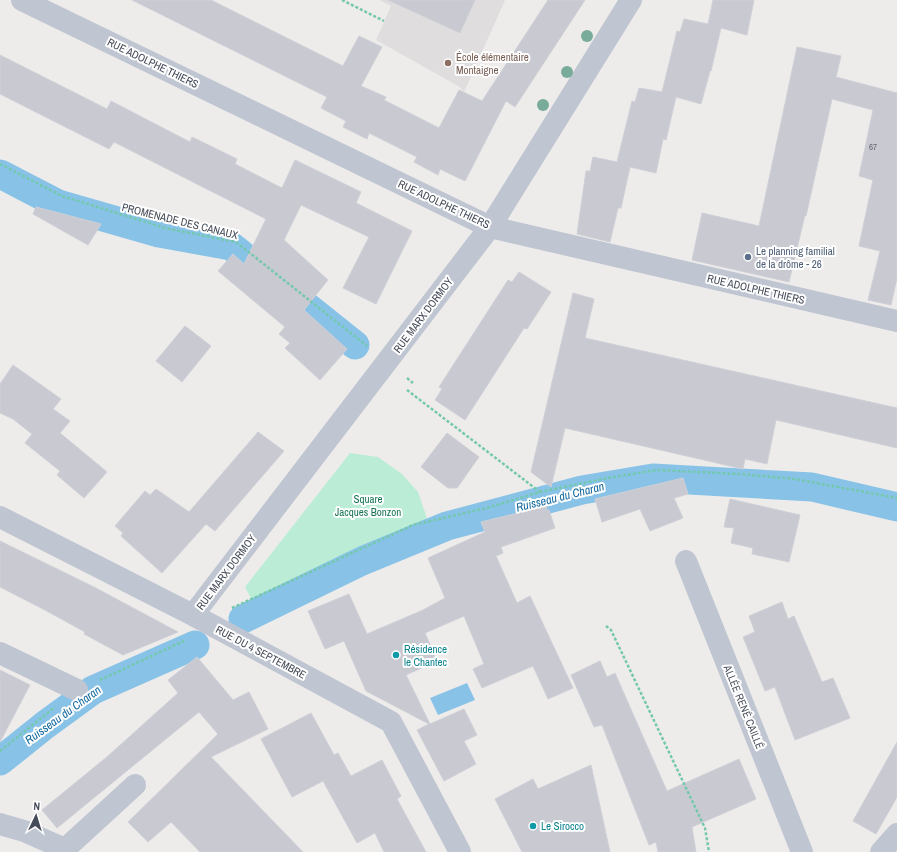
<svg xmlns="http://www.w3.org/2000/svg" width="897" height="852" font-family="'Archivo Narrow',sans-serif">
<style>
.education{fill:#dfdddd}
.green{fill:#baecd6}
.water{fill:#88c3e7}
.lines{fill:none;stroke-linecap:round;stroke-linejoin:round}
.canal{stroke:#88c3e7;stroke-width:29}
.building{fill:#c9c9d1;stroke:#cfd0d7}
.path{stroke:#74c8ad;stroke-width:2.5;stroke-dasharray:3 2;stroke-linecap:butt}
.minor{stroke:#bfc5d1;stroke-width:22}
.tree{fill:#79ab9a}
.education-dot{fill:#8d6e63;stroke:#fff;stroke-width:1.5}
.service-dot{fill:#5c6f8a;stroke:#fff;stroke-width:1.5}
.culture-dot{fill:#0f9aa8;stroke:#fff;stroke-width:1.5}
.labels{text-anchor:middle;stroke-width:4;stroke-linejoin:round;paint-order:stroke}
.number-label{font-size:9px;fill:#666a76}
.education-label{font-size:11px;fill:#785e54;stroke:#fff;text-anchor:start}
.street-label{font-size:11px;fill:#454b58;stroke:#fff}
.service-label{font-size:11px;fill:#4e5e75;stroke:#fff;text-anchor:start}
.park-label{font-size:11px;fill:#1a7557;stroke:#fff}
.culture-label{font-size:11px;fill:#0d838f;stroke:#fff;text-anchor:start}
.water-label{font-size:12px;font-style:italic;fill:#12689e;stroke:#fff}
</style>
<rect width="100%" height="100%" fill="#eeeceb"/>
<path class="education" d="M379,0H505L464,92L460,87L376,40L391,6Z"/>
<path class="green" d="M350,453L378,457L402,474L418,492L430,527L256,608L245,587Z"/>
<path class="water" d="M467,683L475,700L438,715L430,698Z"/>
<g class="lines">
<path class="canal" d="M0,174L58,204L159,233L231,246L355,345
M243,619L362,561L447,526L582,490L653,478L812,487L897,507
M0,761L45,725L93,690L195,645"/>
</g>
<path class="building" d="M132,0H211L343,66L359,36L382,47L361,86L386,97L384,100L439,128L459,90L482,101L548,0H585L515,107L506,101L465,181L440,169L438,175L414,162L417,157L369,133L367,139L343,127L346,121L321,108L327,97Z
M388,0H475L460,33Z
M713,0H754L747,35L721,28L711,71H710L701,104L676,97L666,140L663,139L656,173L630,167L621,208H618L610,242L577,234L586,171H590L593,157L617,162L632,101L635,102L639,88L662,92L677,31L680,32L684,19L708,24Z
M797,47L841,56L836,77L897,93V278L891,305L868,300L880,251L859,246L873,180L859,176L873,110L832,99L806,216L805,215L789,282L692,260L702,213L759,226Z
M0,55L107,109L111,101L190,142L192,137L237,159L235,164L282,188L295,160L361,192L356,203L412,231L376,304L343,288L369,237L301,205L284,240L328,280L304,310L347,349L320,380L285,348L290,343L279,334L285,327L218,271L233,254L244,264L266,219L114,142L109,149L0,94Z
M36,207L101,224L88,245L33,214Z
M519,272L551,292L527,329L524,328L465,420L435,400L442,389L439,387L508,280L512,282Z
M573,293L594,299L585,338L897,408V448L776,420L767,464L745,459L743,469L565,428L551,487L531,472Z
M185,326L211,346L182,382L156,361Z
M13,365L61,399L53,409L70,421L60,433L107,472L84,498L57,475L60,471L25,443L32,434L13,419L0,413V384Z
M258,432L284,451L215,531L206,524L162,573L121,536L123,533L115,526L145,491L150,495L156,489L189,512Z
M447,433L479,457L457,488H448L421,467Z
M683,478L688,494L674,498L683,518L650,531L640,509L602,522L595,499Z
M730,499L800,515L789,562L752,554L753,548L731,543L734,528L724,527Z
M547,506L546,510H549L555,528L501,547L503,553L496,556L517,603L530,596L573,688L548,699L533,666L482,688L473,669L484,664L464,616L425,633L437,661L406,675L430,724L464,709L477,735L464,741L476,764L444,781L417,730L429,724L366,691L344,641L325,649L308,611L349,594L367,634L423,610L445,598L428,558L485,532L481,522Z
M0,541L94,587L178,632L123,655L84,634L85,632L43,609L0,587Z
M782,602L788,619L794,616L822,682L833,678L850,718L795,740L775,687L765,691L743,637L755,632L749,616Z
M197,657L233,700L249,692L268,729L211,757L303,852H200L171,822L148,842L128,822L218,734L199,712L57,828L42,810L108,756L178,693L168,680Z
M600,661L607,677L615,673L667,791L739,759L756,799L692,827L696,852H658L656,842L649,845L602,725L594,727L571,675Z
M0,670L30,685L0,742Z
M311,713L334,755L338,753L351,776L382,760L401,796L397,799L426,852H384L375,833L357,843L323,781L292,797L261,739Z
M897,742V797L876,834L853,821Z
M591,765L610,852H522L495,799L533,779L538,789Z"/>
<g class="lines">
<path class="path" d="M342,0L384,21
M0,164L62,196L165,228L236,242L367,346
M407,378L413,383
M407,390L540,492
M232,608L413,525L487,508L540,492L608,478L657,470L739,474L795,479L897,498
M606,626L611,630L705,828L709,852
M100,680L186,640
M0,751L55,707"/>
<path class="minor" d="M22,0L490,227L897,321
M0,517L193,615L391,722L460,852
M686,561L802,852
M193,615L490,227L631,0
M0,653L77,690
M0,824L24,831L65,849L135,785
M881,852L897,834"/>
</g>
<g class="tree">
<circle cx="587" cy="36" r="6"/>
<circle cx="567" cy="72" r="6"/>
<circle cx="543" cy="105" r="6"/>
</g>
<circle class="education-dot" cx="448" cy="63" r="4"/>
<circle class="service-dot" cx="748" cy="257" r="4"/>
<g class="culture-dot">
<circle cx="396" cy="655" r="4"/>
<circle cx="533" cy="826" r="4"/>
</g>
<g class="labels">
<g class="number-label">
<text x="873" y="150">67</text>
</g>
<g class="education-label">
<text x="456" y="61">École élémentaire<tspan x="456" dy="13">Montaigne</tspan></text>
</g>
<g class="street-label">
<text transform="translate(153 63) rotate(26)" y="4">RUE ADOLPHE THIERS</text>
<text transform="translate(444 204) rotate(25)" y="4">RUE ADOLPHE THIERS</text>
<text transform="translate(180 221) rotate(14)" y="4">PROMENADE DES CANAUX</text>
<text transform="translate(756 289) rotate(13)" y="4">RUE ADOLPHE THIERS</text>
<text transform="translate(423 315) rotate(-53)" y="4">RUE MARX DORMOY</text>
<text transform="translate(226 572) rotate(-53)" y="4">RUE MARX DORMOY</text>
<text transform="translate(261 652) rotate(28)" y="4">RUE DU 4 SEPTEMBRE</text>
<text transform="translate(744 707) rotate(68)" y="4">ALLÉE RENÉ CAILLÉ</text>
</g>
<g class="service-label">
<text x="756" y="255">Le planning familial<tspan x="756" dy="13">de la drôme - 26</tspan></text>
</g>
<g class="park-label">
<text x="368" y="503">Square<tspan x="368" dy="13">Jacques Bonzon</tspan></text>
</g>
<g class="culture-label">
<text x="404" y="653">Résidence<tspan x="404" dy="13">le Chantec</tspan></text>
<text x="541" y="830">Le Sirocco</text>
</g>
<g class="water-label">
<text transform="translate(560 497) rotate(-14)" y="4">Ruisseau du Charan</text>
<text transform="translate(63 715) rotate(-36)" y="4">Ruisseau du Charan</text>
</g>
</g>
<g transform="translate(36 816) rotate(4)" stroke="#ffffff" stroke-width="3" paint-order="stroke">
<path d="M0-3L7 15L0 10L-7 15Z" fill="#454b58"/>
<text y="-6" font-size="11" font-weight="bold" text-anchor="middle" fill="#454b58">N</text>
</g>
</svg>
